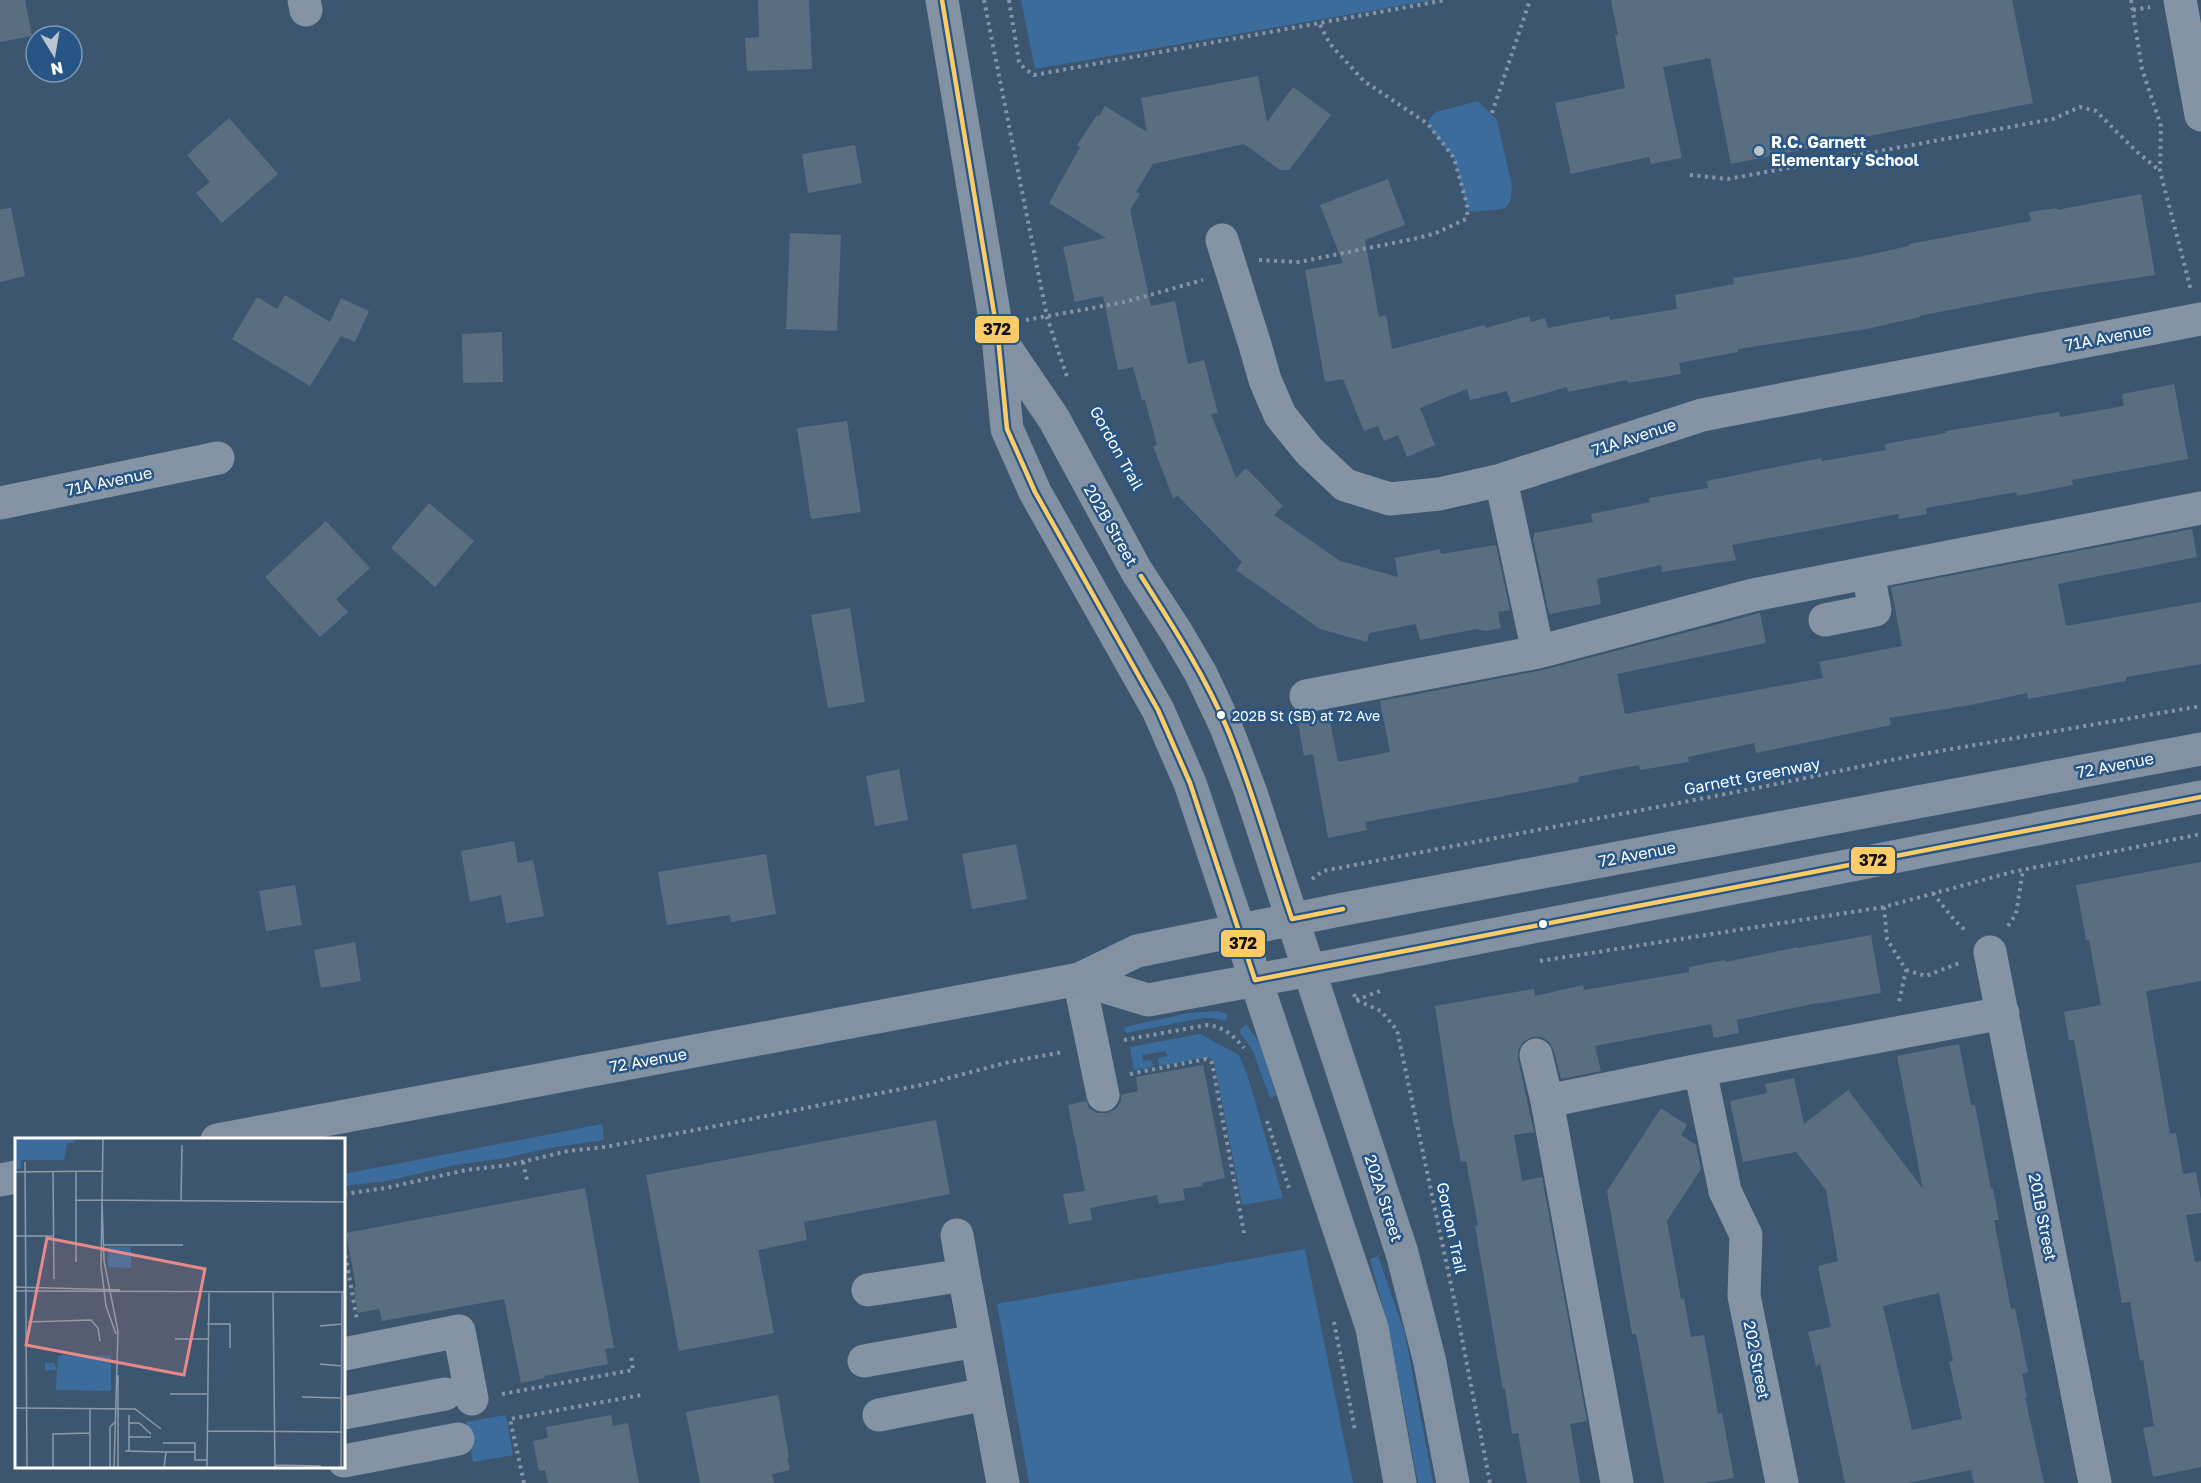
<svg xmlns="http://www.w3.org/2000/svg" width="2201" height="1483" font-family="'Golos Text',sans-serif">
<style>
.green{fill:#3c6c9b}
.building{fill:#5a6e82;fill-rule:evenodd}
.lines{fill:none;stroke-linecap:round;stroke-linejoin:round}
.path{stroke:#8494a5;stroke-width:4;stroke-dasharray:3 4.5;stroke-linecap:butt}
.minor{stroke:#8494a5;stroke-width:33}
.major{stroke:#8292a3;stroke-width:33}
.bus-1-casing{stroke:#275585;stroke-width:9}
.bus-1{stroke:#fdcc66;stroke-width:4.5}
.poi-dot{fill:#bbc4cd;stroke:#275585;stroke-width:2}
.bus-dot{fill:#fff;stroke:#275585;stroke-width:2}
.labels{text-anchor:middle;stroke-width:5;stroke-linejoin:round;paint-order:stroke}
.bus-label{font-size:14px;fill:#fff;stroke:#275585;text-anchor:start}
.poi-label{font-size:16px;font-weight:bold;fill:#fff;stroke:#275585;text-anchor:start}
.street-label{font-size:16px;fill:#fff;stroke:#275585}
.inset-road{fill:none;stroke:#8b9aa9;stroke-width:1.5}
.view{fill:#e88989;fill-opacity:0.15;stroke:#e88989;stroke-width:3}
.inset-edge{fill:none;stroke:#fff;stroke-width:3}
.line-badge{stroke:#275585;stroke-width:2}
.pale-badge-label{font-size:16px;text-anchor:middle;font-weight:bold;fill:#111}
</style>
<rect width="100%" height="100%" fill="#3d566f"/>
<path class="green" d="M1021,0H1433L1035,69Z
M1478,101L1497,120L1512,186L1510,201L1507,207L1501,209L1472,212L1468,210L1454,159L1430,128L1428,121L1436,112Z
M1216,1011L1227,1014L1226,1021L1212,1018H1203L1126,1033L1124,1027L1189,1013Z
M1246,1024L1259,1042L1276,1095L1270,1098L1253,1051L1239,1031Z
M1200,1034L1239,1055L1248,1077L1283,1198L1242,1205L1214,1061L1209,1057L1159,1066L1158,1058L1167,1056L1165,1051L1142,1055L1143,1061L1151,1060L1153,1067L1134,1070L1130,1047Z
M602,1124L604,1140L554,1147L505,1158L455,1165L387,1181L344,1186V1174Z
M1305,1249L1353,1483H1029L997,1304Z
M1378,1256L1405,1334L1433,1483H1418C1404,1408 1391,1333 1370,1259Z
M506,1415L513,1455L473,1462L466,1422Z"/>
<path class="building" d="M0,0H25L32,36L0,42Z
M758,0H809L812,69L747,71L745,38L759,37Z
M1611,0H2012L2033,103L1731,164L1710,58L1663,67L1682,158L1651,164L1649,157L1571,174L1555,103L1625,88L1615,35H1618Z
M1258,76L1267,122L1293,87L1331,115L1289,170H1280L1244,144L1153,164L1136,192L1140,194L1130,210L1151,306L1175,301L1188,364L1204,360L1218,413L1211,414L1236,478L1246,468L1283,506L1274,515L1340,561L1398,577L1395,558L1440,549L1441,554L1496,545L1510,610L1498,612L1501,628L1486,631L1476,629L1420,640L1416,624L1369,633L1367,642L1320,629L1236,570L1242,562L1178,496L1173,498L1153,446L1157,445L1145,400H1142L1133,367L1118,370L1103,296L1075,302L1063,247L1106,238L1049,203L1080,147L1077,145L1097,115L1099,116L1105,106L1147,132L1141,98Z
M229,118L278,174L222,223L196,193L210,182L187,155Z
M855,145L862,183L808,193L802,154Z
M1388,179L1405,225L1365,240L1379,317L1386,315L1392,349L1485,325L1486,328L1529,316L1531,322L1545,318L1548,328L1609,316L1610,320L1677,309L1675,295L1734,284L1733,278L1859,257L1909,246V244L2031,221L2029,212L2057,208V210L2141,194L2155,275L2036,293L1919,316L1920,317L1867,329L1738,349V352L1679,363L1681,374L1628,383L1627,380L1568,392L1567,387L1511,403L1507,391L1470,400L1467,389L1420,408L1435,445L1407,457L1398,435L1384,441L1378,426L1364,431L1343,379L1325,382L1305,270L1343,263L1320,205Z
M11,208L25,276L0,282V209Z
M790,233L841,235L837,331L786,329Z
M285,295L330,322L341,298L369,311L355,342L341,336L310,386L232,339L257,297L277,309Z
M502,332L503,382L463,383L462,334Z
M2174,384L2188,459L2072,480L2073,485L2017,496L2016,492L1926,508L1927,514L1899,519L1898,514L1732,545L1736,560L1662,572L1661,565L1597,579L1601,604L1549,614L1533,538H1534V533L1593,522L1591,514L1650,502L1649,498L1708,488L1707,481L1821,458L1822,461L1886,450L1885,444L1946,433V431L2059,412L2060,417L2124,406L2122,394Z
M847,421L861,512L811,519L797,428Z
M429,503L474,541L435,587L391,548Z
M326,521L370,568L336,599L348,612L320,637L265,577Z
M2192,529L2197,557L2058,584L2066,626L2201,602V664L2126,677V681L2028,699L2027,693L1971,705L1889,718L1891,725L1756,753L1754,743L1688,757L1689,762L1640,770L1639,765L1578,777L1579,782L1365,822L1367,830L1328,838L1313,754L1304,756L1298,723L1329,717L1338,762L1390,752L1380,701L1543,670L1760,613L1766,643L1617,674L1625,714L1823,678L1819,662L1902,646L1891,587Z
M850,608L865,702L828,708L811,615Z
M899,769L908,820L875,826L866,776Z
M514,841L518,863L533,860L544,916L506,923L501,895L470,902L461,851Z
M1016,844L1027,899L972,909L962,854Z
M766,854L776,914L731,922L730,915L667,925L658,872Z
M2201,862V981L2146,991L2170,1134L2176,1133L2183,1174L2196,1172L2201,1200V1213L2186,1215L2195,1262L2201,1261V1467L2153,1477L2143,1428L2154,1426L2143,1360L2140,1361L2130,1302L2122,1303L2074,1040H2069L2064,1012L2101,1005L2089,940H2086L2076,885Z
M295,885L302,925L266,931L259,891Z
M1871,935L1881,993L1817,1004V1003L1737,1020L1739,1033L1714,1038L1711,1024L1595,1046L1601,1071L1561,1079L1554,1051L1549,1042L1542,1037H1532L1523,1042L1518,1050V1059L1534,1132L1514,1135L1522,1181L1542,1177L1587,1421L1570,1424L1580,1483H1527L1518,1433L1512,1434L1505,1389H1503L1475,1226L1478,1225L1466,1161L1461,1162L1452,1117L1435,1006L1534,989L1535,996L1583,985L1584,990L1689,972V967L1725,960L1726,962L1798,947V948Z
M355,942L361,981L321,988L314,950Z
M1959,1044L1971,1105H1975L1991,1189H1993L1999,1220H1994L2011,1309L2015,1308L2028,1372L2022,1374L2027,1397H2025L2044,1483H1974L1971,1470L1908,1483H1845L1820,1364L1816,1366L1808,1332L1831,1327L1818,1266L1838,1261L1826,1190L1796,1152L1743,1162L1730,1101L1767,1093L1765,1084L1794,1078L1804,1124L1848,1090L1923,1189L1897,1056ZM1939,1293L1953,1361L1949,1362L1962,1419L1912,1430L1883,1306Z
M1203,1065L1225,1178L1202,1183V1186L1183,1189L1185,1200L1159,1204L1157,1195L1090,1208L1092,1220L1069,1224L1063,1194L1085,1191L1068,1105L1086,1101L1089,1108L1097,1113H1107L1116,1109L1121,1101V1095L1138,1091L1136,1077Z
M1661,1108L1687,1125L1681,1135L1696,1145L1701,1169L1667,1221L1681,1299L1684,1298L1691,1337L1704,1335L1718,1414L1722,1413L1734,1478L1704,1483H1664L1636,1334H1632L1607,1191Z
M936,1120L950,1194L804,1222L807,1240L758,1250L774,1333L679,1351L646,1175Z
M585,1188L614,1348L605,1349L608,1364L544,1376L545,1378L521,1383L504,1299L382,1321L379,1309L358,1313L354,1288L356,1287L346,1233Z
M778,1395L789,1457H787L790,1470L772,1474L774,1483H700L686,1412Z
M611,1415L613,1426L628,1423L639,1483H548L545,1470L539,1471L533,1441L548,1438L546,1427Z"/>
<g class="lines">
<path class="path" d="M984,0L1047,317L1068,380
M1009,0L1019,62L1024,68L1034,75L1446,0
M2131,0L2142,69L2161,126L2160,171L2191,290
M2133,10L2150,7
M1492,113L1530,0
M1690,175L1728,179L2053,119L2080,107L2096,111L2137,152L2160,171
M1259,260L1299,262L1418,238L1436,233L1466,219L1468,210L1466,201L1454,158L1428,124L1364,81L1330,44L1319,23
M1026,320L1125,302L1203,280
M1312,879L1323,871L1762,787L1911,756L2201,706
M1933,893L1955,921L1967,932
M1884,907L1887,939L1906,970L1899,1002
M2008,926L2016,914L2023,870
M1540,961L1884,907L2012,872L2201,834
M1906,970L1926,976L1962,962
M1354,994L1356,1000L1381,1011L1397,1030L1457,1313L1490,1483
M1356,1000L1380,991
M1124,1040L1207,1025C1224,1027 1233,1035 1244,1048
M1130,1074L1206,1059L1212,1063L1244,1233
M1267,1121L1290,1191
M523,1162L527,1180
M344,1194L386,1188L466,1170L509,1165L568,1151L605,1147L711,1127L926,1084L1009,1062L1063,1052
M344,1248L357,1320
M1334,1322L1355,1430
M502,1394L633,1370L631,1355
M524,1483L510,1419L641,1395"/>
<path class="minor" d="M304,0L306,10
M2180,0L2201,115
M1222,240L1255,345L1265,380L1280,415L1309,451L1345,485L1390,499L1439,494L1501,480L1702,415L2201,319
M1501,480L1538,652
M0,503L218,458
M1825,620L1875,610L1868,573
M1306,696L1538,652L1753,595L2201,508
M1990,952L2095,1483
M1079,979L1103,1095
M1536,1055L1547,1101L1617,1483
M1700,1070L1725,1191L1746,1235L1744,1296L1782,1483
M1547,1101L1700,1070L2003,1013
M957,1235L964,1275
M868,1290L964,1275L1003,1483
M344,1354L459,1331L472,1399
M864,1361L976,1341
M344,1413L445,1394
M879,1415L986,1394
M344,1461L458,1439"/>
<path class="major" d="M942,0L998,337L1007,429L1035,492L1158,710L1190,783L1372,1328L1400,1483
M1001,341L1054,419L1136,570L1177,633L1201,674L1226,727L1250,790L1402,1253L1429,1358L1453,1483
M1079,979L1148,1000L1343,964L2201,797
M217,1140L995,995L1079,979L1137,951L1339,910L2201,749
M0,1180L16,1177"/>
<defs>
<path id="bus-1" d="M942,0L998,337L1007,429L1035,492L1158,710L1190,783L1255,980L2201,797
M1141,576C1172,625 1204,674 1227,728C1253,790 1270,855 1292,919L1343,909"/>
</defs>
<use href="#bus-1" class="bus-1-casing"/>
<use href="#bus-1" class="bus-1"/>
</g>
<circle class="poi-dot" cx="1759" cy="151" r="6"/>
<g class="bus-dot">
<circle cx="1221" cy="715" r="5"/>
<circle cx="1543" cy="924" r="5"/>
</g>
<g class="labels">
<g class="bus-label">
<text x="1232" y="721">202B St (SB) at 72 Ave</text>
</g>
<g class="poi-label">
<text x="1771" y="148">R.C. Garnett<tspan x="1771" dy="18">Elementary School</tspan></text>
</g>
<g class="street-label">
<text transform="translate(2108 337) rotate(-11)" y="6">71A Avenue</text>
<text transform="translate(1634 437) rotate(-18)" y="6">71A Avenue</text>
<text transform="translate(1117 448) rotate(61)" y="6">Gordon Trail</text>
<text transform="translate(109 481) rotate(-12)" y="6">71A Avenue</text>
<text transform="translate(1111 525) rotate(60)" y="6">202B Street</text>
<text transform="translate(2115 765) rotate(-11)" y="6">72 Avenue</text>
<text transform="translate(1752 776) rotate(-11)" y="6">Garnett Greenway</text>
<text transform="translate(1637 854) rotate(-11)" y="6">72 Avenue</text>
<text transform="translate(648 1060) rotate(-10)" y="6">72 Avenue</text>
<text transform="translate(1384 1198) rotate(72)" y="6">202A Street</text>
<text transform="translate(2043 1217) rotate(79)" y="6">201B Street</text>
<text transform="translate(1452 1228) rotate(78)" y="6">Gordon Trail</text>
<text transform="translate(1757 1360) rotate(79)" y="6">202 Street</text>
</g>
</g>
<g transform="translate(15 1138)">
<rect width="330" height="330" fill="#3d566f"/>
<path d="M0,0H60L59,5H52L49,22H6V31H0ZM93,109H116V130L93,129ZM47,217L96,218V253L41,252L42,232H30V225H39L42,232L43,219Z" fill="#3c6c9b"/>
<path class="inset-road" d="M88,0L86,128L91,168L101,196M10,24L12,330M38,33L39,141M0,34L87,33M61,62L330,64M87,63L89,123L103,193L99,330M166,63L167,7M0,98H39M89,107H168M61,124V33M0,149L105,152M0,153L330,154M258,154L260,330M13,184L76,182L83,190L85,203M192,186H215V210M305,188L327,186M160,201H193M305,226L327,228M155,256H192M287,259L327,260M0,270L120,271L146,291M114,277V313M114,285H124L136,296M192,293L327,294M114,299H136M148,305H180V322H192M110,313L151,314M260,327L306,328M38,330V296L75,295M75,330V270M95,330V289L100,284M103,330V237M149,330L151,314H180M192,330L194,155M326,330L327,155"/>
<path class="view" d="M32,100L190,131L169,237L11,207Z"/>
<rect width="330" height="330" class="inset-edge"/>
</g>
<g class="line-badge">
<rect x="974" y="315" width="46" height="29" rx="6" fill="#fdcc66"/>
<rect x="1850" y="846" width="46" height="29" rx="6" fill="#fdcc66"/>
<rect x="1220" y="929" width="46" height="29" rx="6" fill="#fdcc66"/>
</g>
<g class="pale-badge-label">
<text x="997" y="335">372</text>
<text x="1873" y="866">372</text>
<text x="1243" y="949">372</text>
</g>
<g transform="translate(54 54) rotate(169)"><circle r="28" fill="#275585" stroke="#7d99b6" stroke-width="1.5"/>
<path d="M0-4.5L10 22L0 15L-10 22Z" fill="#bbc4cd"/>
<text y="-9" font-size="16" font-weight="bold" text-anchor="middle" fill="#ffffff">N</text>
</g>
</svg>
